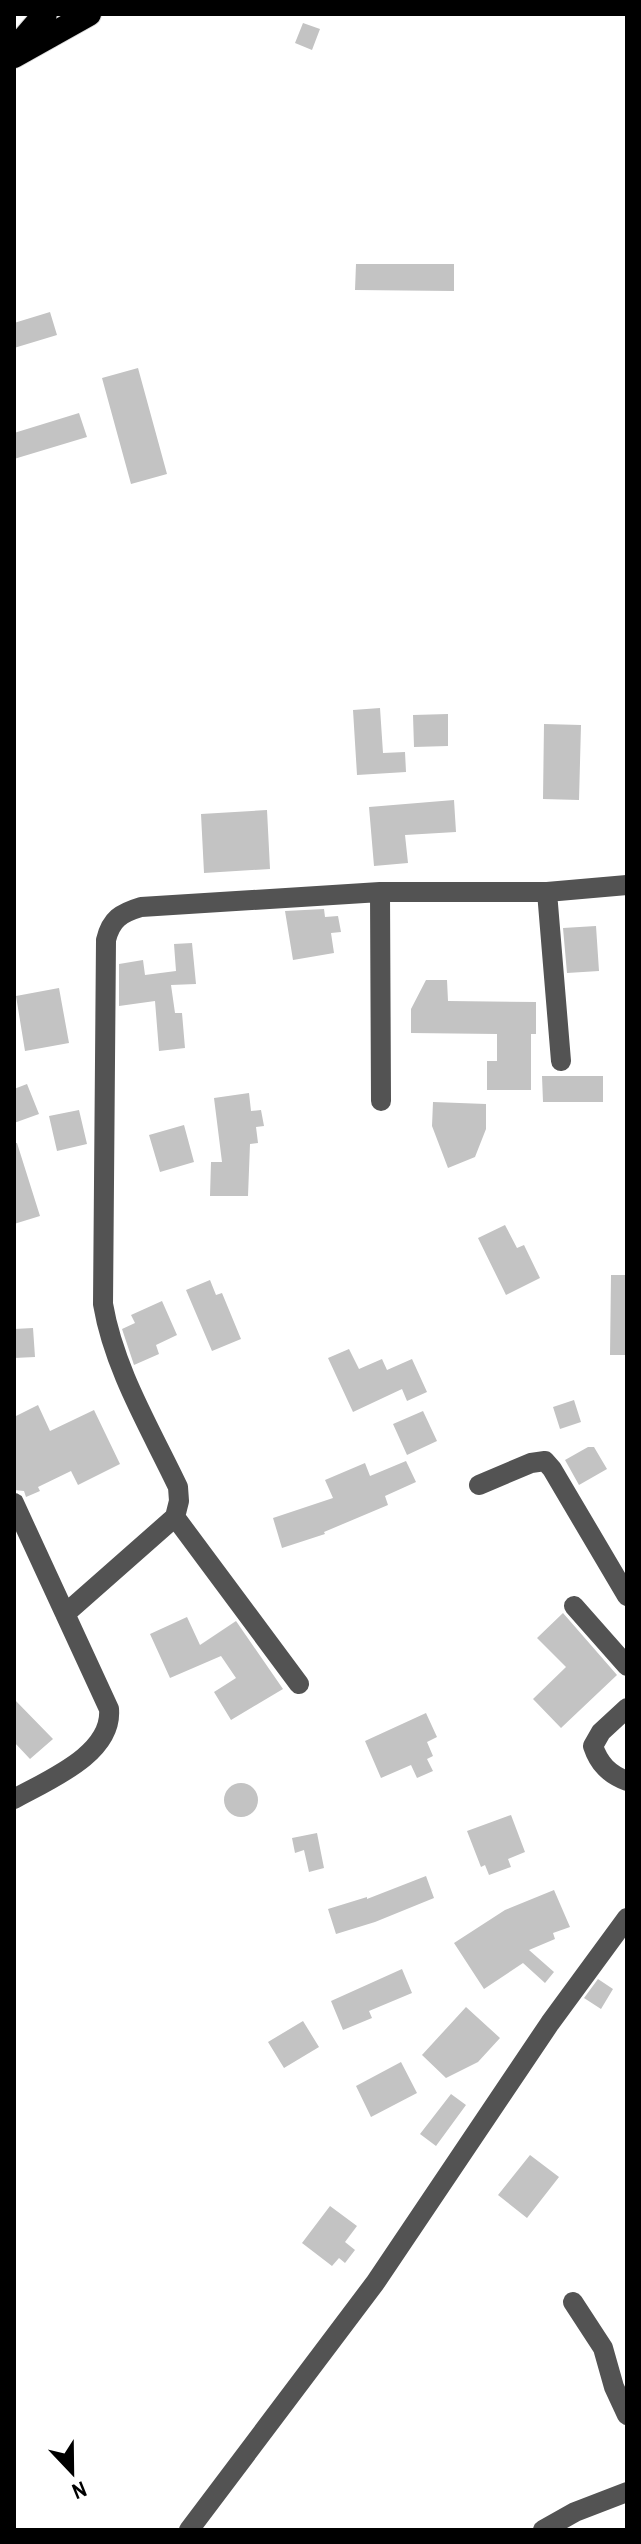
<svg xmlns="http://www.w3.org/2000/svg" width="641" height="2544" font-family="'Archivo Narrow',sans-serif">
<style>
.building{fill:#c3c3c3}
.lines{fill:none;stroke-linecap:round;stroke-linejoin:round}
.highway-casing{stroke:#dbdbdb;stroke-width:26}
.minor{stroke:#535353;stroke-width:20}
.highway{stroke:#000;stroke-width:24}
</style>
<rect width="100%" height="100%" fill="#fff"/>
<path class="building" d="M303,23L320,29L312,50L295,43Z
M356,264H454V291L355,290Z
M50,312L57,335L14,348V323Z
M138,368L167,474L131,484L102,378Z
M79,413L87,437L14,459V433Z
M380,708L383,753L405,752L406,772L357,775L353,710Z
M448,714V746L414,747L413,715Z
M544,724L581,725L579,800L543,799Z
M454,800L456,832L405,835L408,863L374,866L369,807Z
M267,810L270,869L204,873L201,814Z
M324,909L325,917L338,916L341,932L331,933L334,953L293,960L285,911Z
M596,926L599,971L567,973L563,928Z
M192,943L196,984L171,985L175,1013H182L185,1048L159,1051L155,1001L119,1006V964L143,960L145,975L176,971L174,944Z
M426,980H447L448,1001L536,1002V1034H531V1090H487V1061H497V1034L411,1033V1009Z
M59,988L69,1043L25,1051L16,996Z
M542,1076H603V1102H543Z
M27,1084L39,1114L14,1123V1089Z
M249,1093L251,1111L261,1110L264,1126L256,1127L258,1143L250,1144L248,1196H210L211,1162H222L214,1098Z
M433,1102L486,1104V1129L475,1157L448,1168L432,1126Z
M79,1110L87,1144L57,1151L49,1116Z
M184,1125L194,1162L160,1172L149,1135Z
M14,1143H17L40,1216L14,1224Z
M505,1225L517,1248L524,1245L540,1278L506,1295L478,1238Z
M611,1275H627V1355H610Z
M210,1280L216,1295L222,1293L241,1339L212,1351L186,1290Z
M162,1301L177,1335L156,1345L159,1354L134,1365L122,1329L135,1323L131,1315Z
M33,1328L35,1357L14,1358V1329Z
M349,1349L359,1369L382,1359L387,1370L412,1359L427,1392L407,1401L402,1389L353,1412L328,1358Z
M574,1400L581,1422L560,1429L553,1407Z
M38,1405L50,1431L94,1410L120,1464L78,1485L71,1471L38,1487L40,1491L26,1497L24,1491L14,1490V1417Z
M423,1411L437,1441L407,1455L393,1424Z
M588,1447H594L607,1469L579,1485L565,1460Z
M406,1461L416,1482L385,1496L388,1505L324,1532L325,1534L282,1548L273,1518L333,1498L325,1480L365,1463L370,1476Z
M563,1613L617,1675L561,1728L533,1699L566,1667L537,1638Z
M187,1617L200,1645L236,1621L283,1689L231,1720L214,1692L236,1678L221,1656L170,1678L150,1634Z
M14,1699L53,1739L30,1759L14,1742Z
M426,1713L437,1737L427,1742L433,1756L427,1759L433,1771L417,1778L411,1765L381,1778L365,1741Z
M224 1800a17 17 0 1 1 34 0a17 17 0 1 1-34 0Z
M511,1815L525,1852L508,1859L511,1867L489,1875L485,1865L481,1867L467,1831Z
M317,1833L324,1868L309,1872L304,1850L295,1853L292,1838Z
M426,1876L434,1898L375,1922L336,1934L328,1909L367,1897V1899Z
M554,1890L570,1927L553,1933L555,1939L529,1950L554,1972L545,1983L523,1963L484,1989L454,1943L505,1910Z
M402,1969L412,1993L369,2011L372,2018L343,2030L331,2001Z
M598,1979L613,1989L601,2009L584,1998Z
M466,2007L500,2038L478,2062L446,2078L422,2055Z
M303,2021L319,2047L284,2068L268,2042Z
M401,2062L417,2093L371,2117L356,2086Z
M451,2094L466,2105L436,2146L420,2134Z
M530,2155L559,2177L527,2218L498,2195Z
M330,2206L357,2226L345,2242L355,2250L345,2263L339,2258L332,2266L302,2243Z"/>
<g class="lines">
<defs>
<path id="highway" d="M14,50L45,14
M14,56L89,14"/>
</defs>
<use href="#highway" class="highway-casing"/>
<path class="minor" d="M380,892L381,1101
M547,892L561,1061
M479,1485L531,1463L545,1461L552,1469L627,1596
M14,1503L109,1709C113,1754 48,1780 14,1799
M175,1517L299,1684
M574,1606L627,1666
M65,1614L175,1517L179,1501L178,1487C150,1428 114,1369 103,1304L106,940C111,919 121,913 141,907L380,892H547L627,885
M627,1708L601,1732L593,1746C599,1764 609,1774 627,1781
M573,2302L603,2348L614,2387L627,2415
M189,2530L375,2283L550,2023L627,1918
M543,2530L575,2512L627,2492"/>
<use href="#highway" class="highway"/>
</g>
<rect width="641" height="2544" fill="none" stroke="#000000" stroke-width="32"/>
<g transform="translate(72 2472) rotate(158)" stroke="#ffffff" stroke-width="6" paint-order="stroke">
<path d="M0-6L14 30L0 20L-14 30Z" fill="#000000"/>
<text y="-12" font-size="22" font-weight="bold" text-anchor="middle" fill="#000000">N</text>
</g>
</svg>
